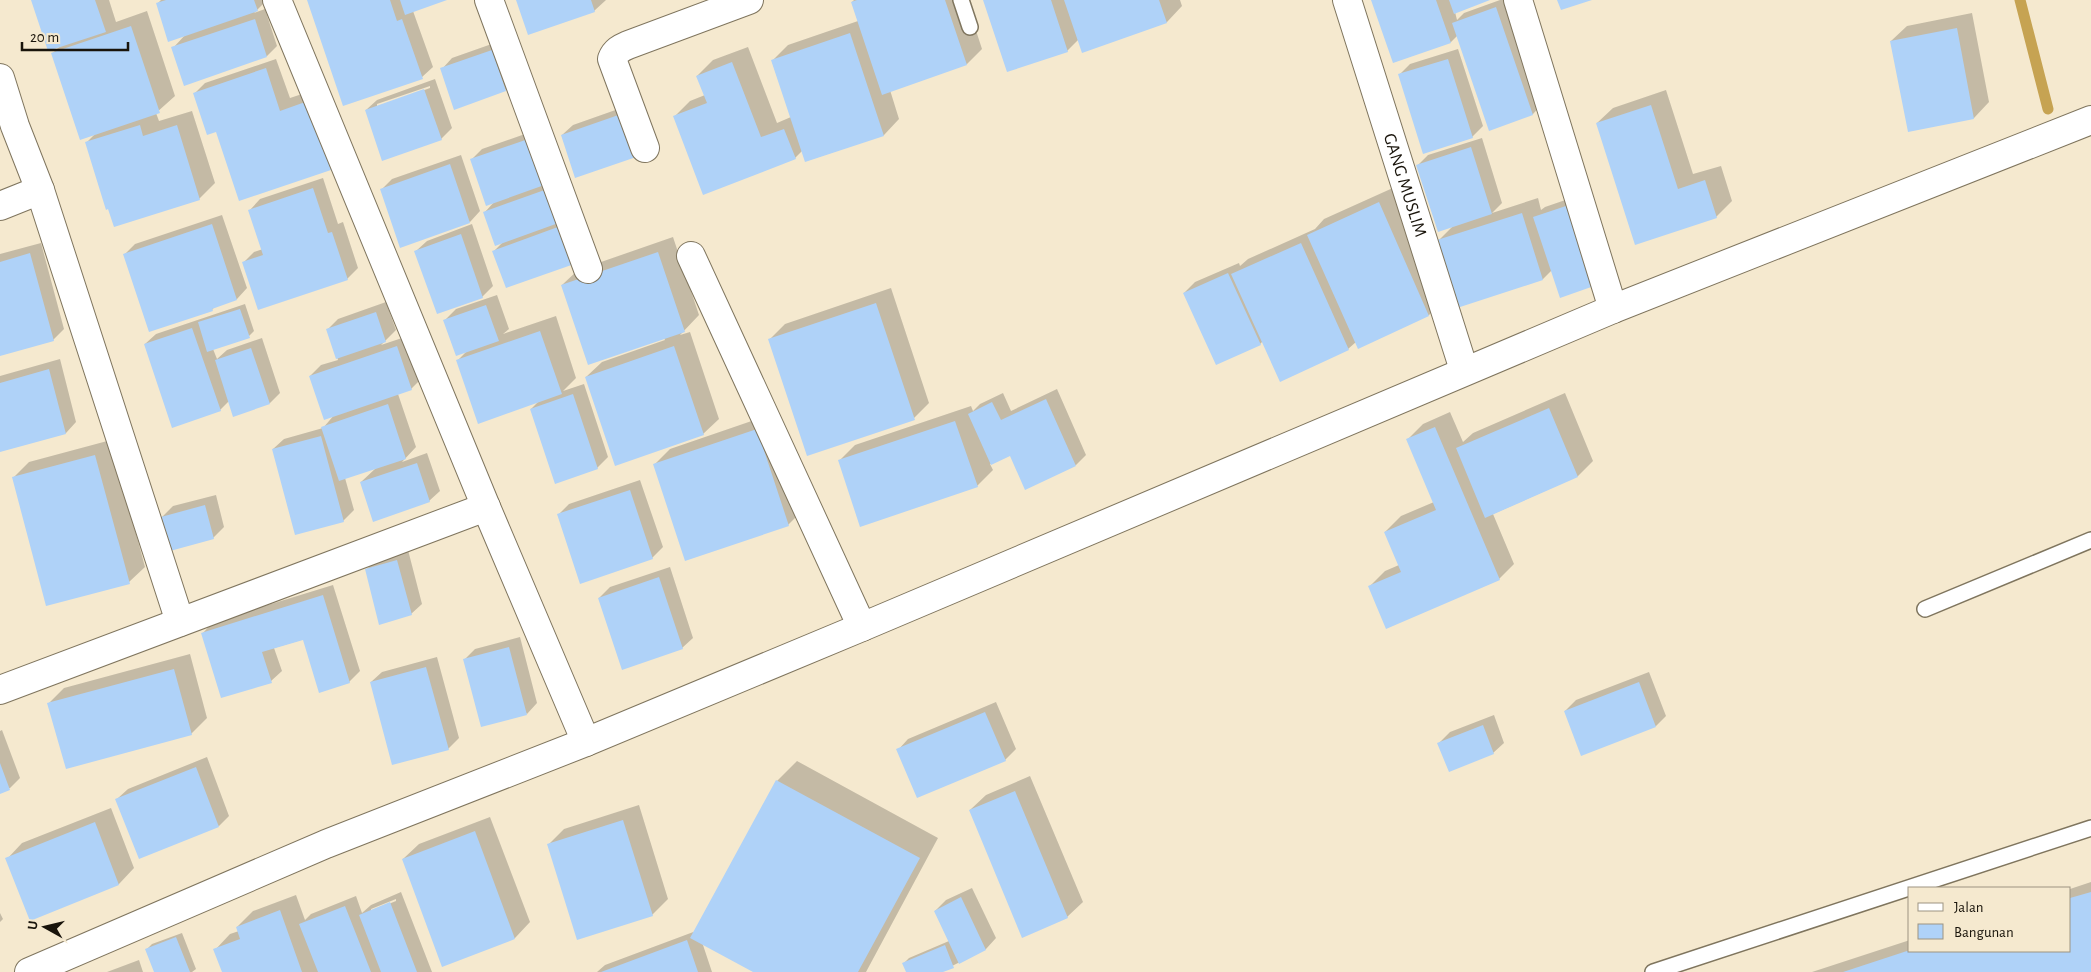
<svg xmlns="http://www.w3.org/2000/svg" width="2091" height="972" font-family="'Alegreya Sans',sans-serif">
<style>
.shadow{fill:#0003;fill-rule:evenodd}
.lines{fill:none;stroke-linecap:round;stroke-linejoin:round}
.stream{stroke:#c6a352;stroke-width:11}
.building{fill:#afd2f8}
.service-casing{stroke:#7f755e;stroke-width:18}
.minor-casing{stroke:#7f755e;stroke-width:30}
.service{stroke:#fff;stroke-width:15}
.minor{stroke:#fff;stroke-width:28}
.labels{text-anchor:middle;stroke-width:4;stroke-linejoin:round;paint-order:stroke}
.street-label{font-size:18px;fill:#19140b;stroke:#f5e9cf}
</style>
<rect width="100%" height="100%" fill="#f5e9cf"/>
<path class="shadow" d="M32,0H109L116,22L147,11L175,96L156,113L159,121L192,111L215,183L199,199L87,142L96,133L52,54L60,46Z
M161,0H267L254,13L265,9L277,46L267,56L173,48L186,34L157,4Z
M308,0H444L413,11L433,67L422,77Z
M517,0H606L594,11Z
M854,0H966L982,49L967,64L890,90L899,119L884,135L806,161L802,151L795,158L675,116L690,101L705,95L697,76L713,60L748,47L777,123L791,117L772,61L788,45L858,21L852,2Z
M985,0H1180L1182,6L1167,22L1083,51L1079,39L1067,51Z
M1372,0H1487L1455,12L1457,20L1464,13L1500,0H1508L1543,103L1533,114L1490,129L1458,35L1451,42L1394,62Z
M1972,13L1989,102L1974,118L1909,131L1891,41L1907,26Z
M503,40L516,80L505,90L442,69L452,58Z
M1458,49L1483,126L1472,137L1399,75L1410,64Z
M276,59L290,98L323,87L346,154L330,169L221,129L195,93L205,83Z
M435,79L452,128L441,139L366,110L377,100ZM430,86V88L377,107V104Z
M1666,90L1693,174L1721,166L1732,201L1716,217L1636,243L1597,123L1613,108Z
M641,101L655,142L562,135L573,125Z
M545,127L590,251H494L503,242L485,212L495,201L471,160L482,149Z
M1482,138L1502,203L1492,213L1538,198L1541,210L1545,207L1577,196L1604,274L1552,270L1543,279L1458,306L1438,241L1453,226L1418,165L1428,155Z
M461,155L480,211L470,222L381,190L392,179Z
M323,178L338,224L343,222L358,268L347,279L244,262L254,252L263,249L250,210L260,199Z
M1395,187L1444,300L1429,315L1358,347L1356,342L1348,349L1263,341L1260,344L1184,293L1195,282L1239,263L1240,266L1248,259L1315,229L1324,219Z
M222,215L247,288L237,299L215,306L212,310L124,255L135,244Z
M472,224L493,286L482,297L416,251L427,241Z
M673,237L699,315L680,335L690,332L719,419L703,434L586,377L602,362L665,340L664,338L562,285L578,270Z
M41,243L64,329L53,340L0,354V254Z
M891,288L929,403L914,418L770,339L785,324Z
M497,295L509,329L503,334L556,316L576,378L563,391L584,384L608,457L597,468L531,409L539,401L457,361L467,351L445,320L456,309Z
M386,302L396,330L381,345L408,336L422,378L411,389L398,394L416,447L402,462L427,453L440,491L429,501L361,482L376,468L345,478L354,510L343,521L273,449L284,439L323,428L335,414L310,376L321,365L338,360L328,329L338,319Z
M245,304L254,331L249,336L213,349L217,359L227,350L262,338L280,393L270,403L229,401L220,410L145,344L156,334Z
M60,359L76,422L66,433L0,449V376Z
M1057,389L1086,455L1076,465L1011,455L990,464L993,470L977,486L839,461L855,445L971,406L973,411L980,404L1003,393L1011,411Z
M1565,393L1593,461L1578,476L1493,514L1514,564L1499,579L1369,587L1385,571L1399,565L1385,532L1401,516L1434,502L1408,439L1423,424L1450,412L1463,442L1473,433Z
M772,414L804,509L788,525L654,465L670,449Z
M111,440L145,567L129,582L13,478L29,462Z
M640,480L663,547L652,558L558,515L569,504Z
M216,495L224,527L213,538L162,517L173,506Z
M408,550L422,604L411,614L366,570L377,559Z
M670,567L693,638L682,648L599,598L610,587Z
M333,585L360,671L349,682L304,639L274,648L282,671L271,681L203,633L213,622Z
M520,637L537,703L527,714L464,660L475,649Z
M190,654L207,718L191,734L49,703L64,688Z
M437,657L459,738L448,749L371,682L382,672Z
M1649,672L1666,716L1656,726L1565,711L1576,700Z
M996,702L1016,749L1005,760L898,750L908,739Z
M1494,715L1504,743L1493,753L1439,743L1450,732Z
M2,730L20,778L10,788L0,792V731Z
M207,757L229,816L219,826L117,799L128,789Z
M797,761L938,838L866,972H756L702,942L712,972H597L605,965L696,931L777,781Z
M1030,776L1083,902L1067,917L970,810L986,795Z
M639,805L668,899L652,915L549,844L564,829Z
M111,808L134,868L119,884L31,919L7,859L22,843Z
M490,817L530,922L515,938L443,965L403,859L419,844Z
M2091,882V972H1812L1910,940V951H2070V889Z
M972,888L996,938L986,949L940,972H907L904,963L909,958L949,941L935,911L946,900Z
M401,892L432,972H223L215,950L230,934L239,931L237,927L253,911L296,895L305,920L311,914L356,896L362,913L371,905ZM396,899V901L371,911V909Z
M0,913L3,919L0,922Z
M182,933L196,969L192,972H155L146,950L152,944Z
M139,960L143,972H107Z"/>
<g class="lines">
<path class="stream" d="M2020,0L2048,109"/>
</g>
<path class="building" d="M31,0H95L106,32L48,51Z
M166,0H254L258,11L168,42L156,3Z
M307,0H390L397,21L402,19L423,79L343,106Z
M400,0H447L405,15Z
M516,0H591L595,12L528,35Z
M857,0H945L967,65L882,95L851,2Z
M983,0H1051L1068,52L1007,72Z
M1064,0H1159L1167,23L1082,53Z
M1371,0H1436L1451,43L1393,63Z
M1449,0H1490L1454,14Z
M1557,0H1592L1561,10Z
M1496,7L1533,115L1489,131L1452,23Z
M255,19L267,57L184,86L171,47Z
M131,26L160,113L80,140L51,53Z
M1957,28L1974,119L1908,132L1890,41Z
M850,33L884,136L805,162L771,60Z
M492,50L506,91L454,110L440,68Z
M1448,59L1473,138L1423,154L1398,74Z
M732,62L761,137L784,129L796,159L703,195L673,116L707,103L696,76Z
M266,68L280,111L308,101L331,170L239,201L216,132L207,135L193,93Z
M424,89L442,140L382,161L365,110Z
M1651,105L1678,189L1705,180L1717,218L1635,245L1596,123Z
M630,111L645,154L575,178L561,135Z
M140,125L143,136L177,125L200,200L114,227L108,209L106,210L85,142Z
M534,137L550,183L486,206L470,159Z
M1471,147L1492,214L1438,232L1416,165Z
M450,164L470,223L400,248L380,189Z
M553,187L564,221L495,246L483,212Z
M313,188L328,233L332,232L348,280L258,310L242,262L263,255L248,210Z
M1379,202L1429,316L1358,349L1307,235Z
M1566,206L1594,286L1560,298L1533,217Z
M1522,213L1543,280L1457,308L1437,240Z
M212,224L237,300L212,309L213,311L149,332L123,254Z
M566,224L580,262L506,288L492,251Z
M461,234L483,298L437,314L414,251Z
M1301,243L1349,350L1280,382L1231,274Z
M658,252L685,332L588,365L561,285Z
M30,253L54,341L0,356V262Z
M1228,273L1261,345L1216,365L1183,293Z
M876,303L915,420L807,456L768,339Z
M486,305L499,341L456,356L443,320Z
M240,309L250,338L207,352L198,322Z
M376,312L386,342L336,359L326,329Z
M192,328L221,411L172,428L144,344Z
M540,331L562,394L478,424L456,360Z
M397,346L412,390L324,420L309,376Z
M674,346L704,435L615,466L585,377Z
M251,348L270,404L233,417L215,360Z
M49,369L66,434L0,452V383Z
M573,394L598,469L555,484L530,409Z
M1046,399L1076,466L1025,490L1010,456L991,465L968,414L992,402L1001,420Z
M388,404L406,459L339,481L321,427Z
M1549,408L1578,477L1485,518L1456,448Z
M955,421L978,487L860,527L838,460Z
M1435,427L1500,580L1386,629L1368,586L1401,572L1384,532L1436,510L1406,439Z
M757,429L789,526L685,561L653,464Z
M321,436L344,522L295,535L272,449Z
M95,455L130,584L46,606L12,477Z
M417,463L430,502L373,522L360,482Z
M630,490L653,559L580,584L557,514Z
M205,505L214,539L170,551L161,517Z
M397,560L412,615L379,625L365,569Z
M659,577L683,649L622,670L598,598Z
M323,595L350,683L319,693L303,640L262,652L272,683L221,698L201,633Z
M509,647L527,715L481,727L463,659Z
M426,667L449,750L392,765L370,682Z
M174,669L192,735L66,769L47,703Z
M1639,682L1656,727L1581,756L1564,711Z
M985,712L1006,761L917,798L896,749Z
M1483,725L1494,754L1449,772L1437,743Z
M0,763L10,790L0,794Z
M196,767L219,827L139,859L115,799Z
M776,780L920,858L858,972H753L690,938Z
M1015,791L1068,918L1022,938L969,810Z
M623,820L653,916L577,940L547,844Z
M95,822L119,885L30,921L5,858Z
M475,831L515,939L442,967L402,859Z
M2091,892V972H1843L1910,950L2070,951V898Z
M961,897L986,950L959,964L934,911Z
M390,902L417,972H381L359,915Z
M345,906L371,972H318L299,924Z
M280,910L302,972H222L213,949L240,939L236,927Z
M176,937L190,972H154L145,949Z
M687,940L698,972H601Z
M945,945L954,968L943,972H906L902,963Z"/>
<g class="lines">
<defs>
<path id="service" d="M961,0L970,27
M1925,609L2091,540
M1653,972L2091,828"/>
<g id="minor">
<path d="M277,0L486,507L586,742"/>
<path d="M489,0L588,269"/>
<path id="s1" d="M1347,0L1464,370"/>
<path d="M1518,0L1613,309"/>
<path d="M0,78L15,126L40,190L180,622"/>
<path d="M645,148L612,59C615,51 621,48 628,45L749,0"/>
<path d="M0,206L40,190"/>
<path d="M691,256L862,627"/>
<path d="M0,690L486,507"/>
<path d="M29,972L326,844L586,742L862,627L1613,309L2091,120"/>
</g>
</defs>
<use href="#service" class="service-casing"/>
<use href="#minor" class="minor-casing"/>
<use href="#service" class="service"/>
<use href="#minor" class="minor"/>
</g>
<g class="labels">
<g class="street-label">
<text dy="6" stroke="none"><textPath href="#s1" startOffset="194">GANG MUSLIM</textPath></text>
</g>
</g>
<rect x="1908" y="887" width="162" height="65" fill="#f5e9cf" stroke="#9d9481"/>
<rect x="1918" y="903" width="25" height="8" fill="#ffffff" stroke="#9d9481"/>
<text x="1954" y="912" font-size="15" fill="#19140b">Jalan</text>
<rect x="1918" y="924" width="25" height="15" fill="#afd2f8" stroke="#9d9481"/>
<text x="1954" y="937" font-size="15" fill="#19140b">Bangunan</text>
<g transform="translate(45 927) rotate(278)" stroke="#f5e9cf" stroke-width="4" paint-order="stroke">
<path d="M0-4L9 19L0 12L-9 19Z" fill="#19140b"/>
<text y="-8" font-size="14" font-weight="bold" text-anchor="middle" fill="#19140b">U</text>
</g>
<path d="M22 42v8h106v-8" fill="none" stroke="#19140b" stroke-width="2.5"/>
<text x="30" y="42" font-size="15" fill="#19140b" stroke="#f5e9cf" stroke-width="4" paint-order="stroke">20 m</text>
</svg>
